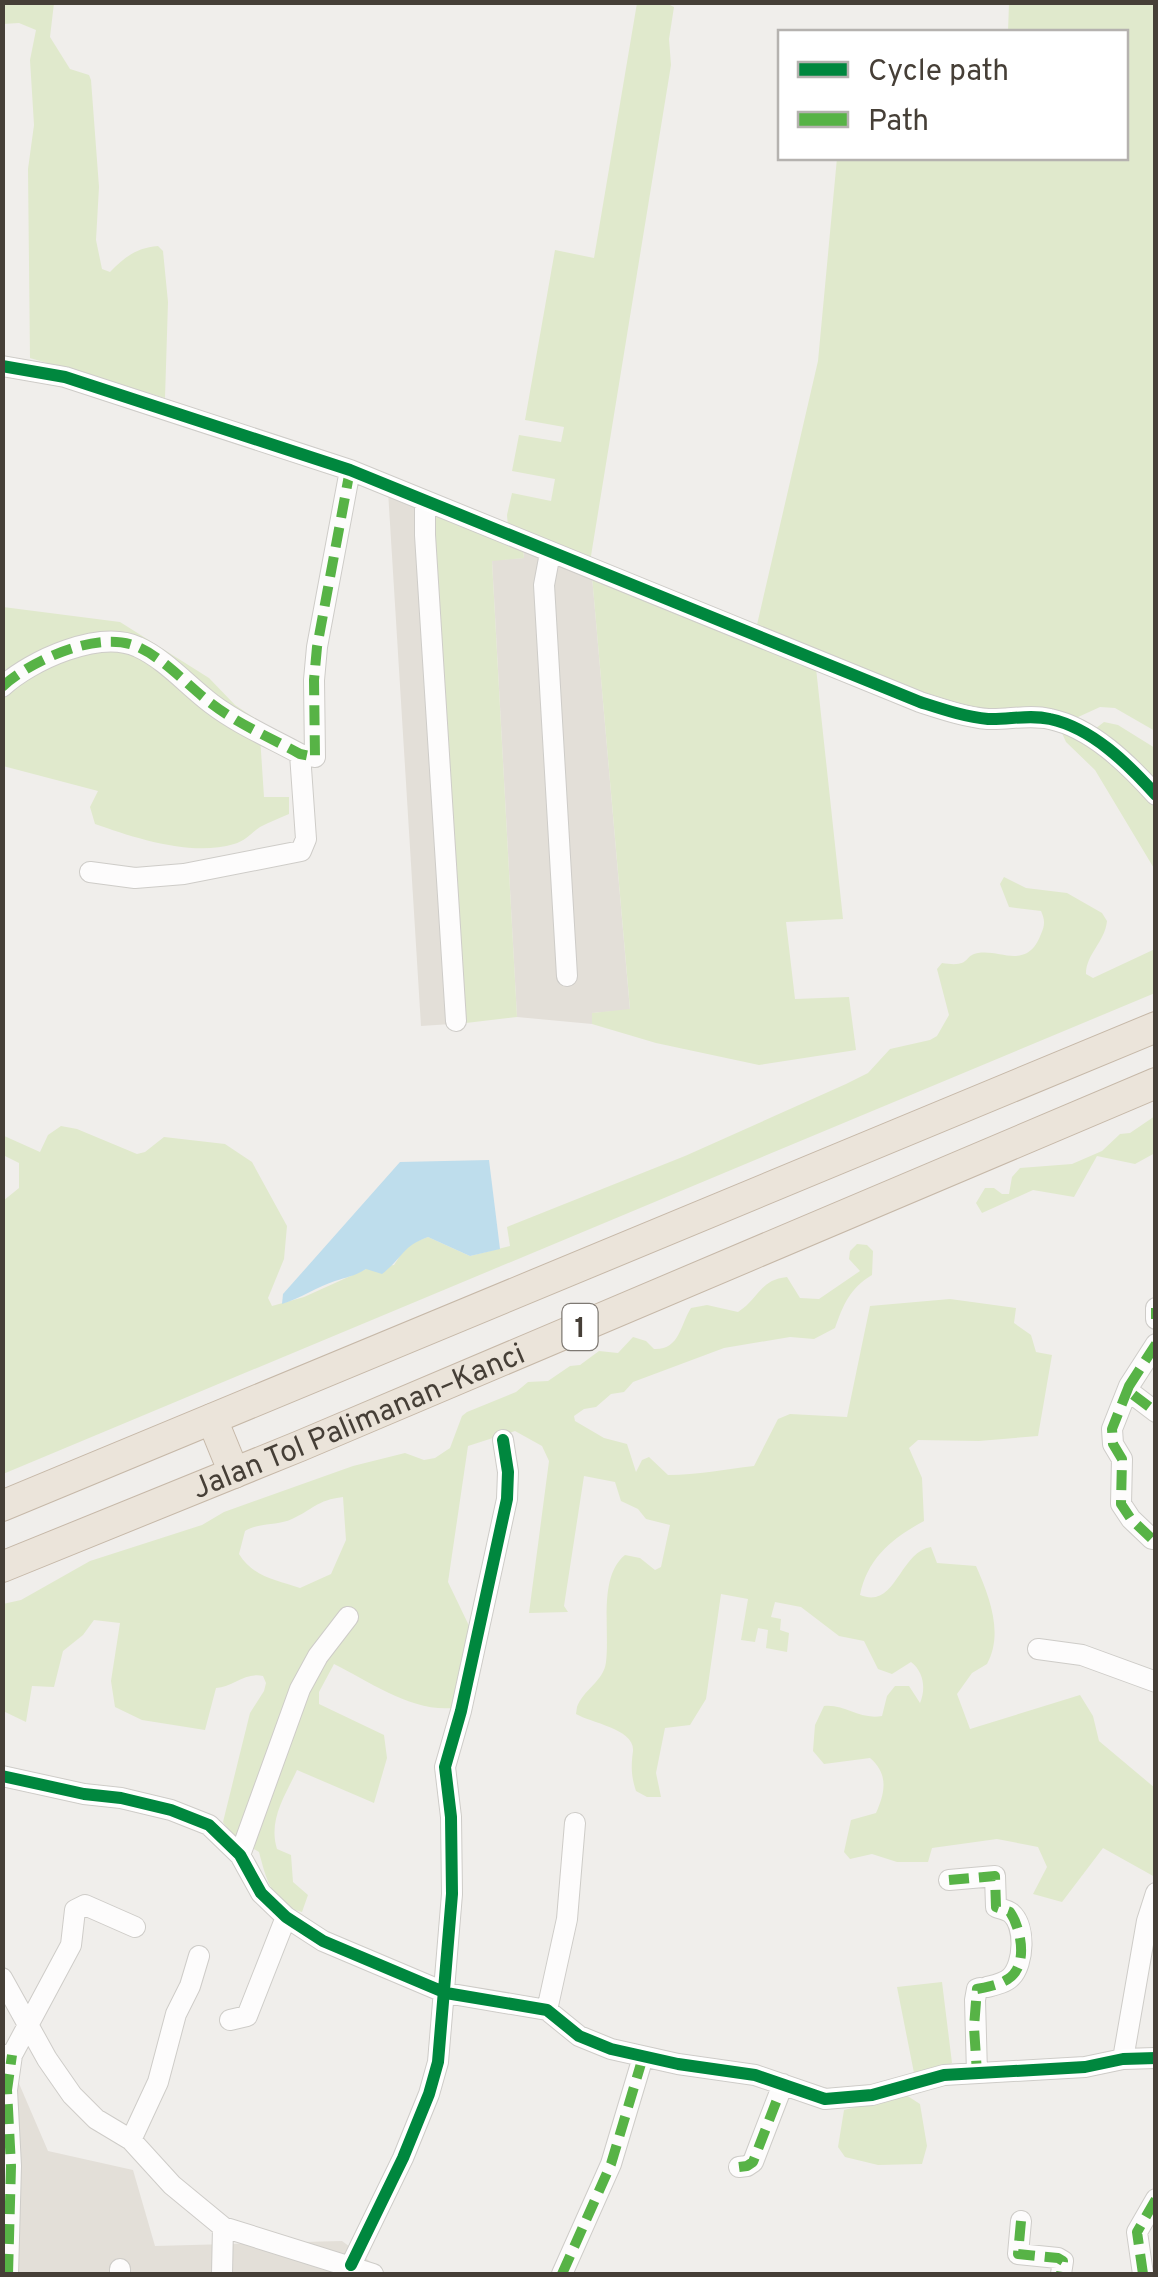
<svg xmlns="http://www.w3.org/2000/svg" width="1158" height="2277" font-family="Overpass,sans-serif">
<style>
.residential{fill:#e3dfd8}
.green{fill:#e0e9cc;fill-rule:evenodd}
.water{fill:#beddec}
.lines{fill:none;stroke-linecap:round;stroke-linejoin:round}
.minor-casing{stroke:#ceccc8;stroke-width:22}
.highway-casing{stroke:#c6b8a8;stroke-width:32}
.minor{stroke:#fdfcfc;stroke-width:20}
.highway{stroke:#ebe4da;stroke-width:30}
.quiet{stroke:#57b346;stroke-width:10;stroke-dasharray:20 10;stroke-linecap:butt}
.cycleway-casing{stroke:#fff;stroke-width:19}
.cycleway{stroke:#00873e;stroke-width:12}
.labels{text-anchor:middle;stroke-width:10;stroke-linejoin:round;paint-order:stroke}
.shield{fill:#fff;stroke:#7e7973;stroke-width:2.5}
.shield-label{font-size:28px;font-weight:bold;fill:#463f37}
.street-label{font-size:30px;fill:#463f37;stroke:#fff}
</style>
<rect width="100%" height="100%" fill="#f0eeeb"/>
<path class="residential" d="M388,491L432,509L466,1023L421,1026Z
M523,547L592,576L630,1010L592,1013V1024L517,1017L492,560L524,558Z
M2,2044L48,2151L133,2170L155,2246L342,2241L387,2274H3Z"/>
<path class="green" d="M2,3H54L50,37L70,69L89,75L91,80L99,187L96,240L102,269L110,272C125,257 136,248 158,246L163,251L168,302L165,398L30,358L28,169L34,125L30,60L36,30L19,23L3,24Z
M637,3H666L674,7L669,39L671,65L590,562L508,527L507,515L512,493L551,501L555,479L512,471L519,435L561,442L564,427L525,420L555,250L594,258Z
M1009,3H1155V731L1115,708L1100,707L1076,718L993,713L957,707L756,629L818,361L837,158H1126V32H1008Z
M432,510L523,547L524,558L492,561L517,1017L466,1023Z
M592,576L816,668L843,919L786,922L795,999L849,997L856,1050L759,1065L656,1043L592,1024V1013L630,1009Z
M3,607L120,622L209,678L235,705L259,721L264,797H289V814C280,818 269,822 260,827C251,833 245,841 234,844C192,857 135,838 95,824L90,807L98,791L3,766Z
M1104,722L1118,725L1155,748V784L1095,729Z
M1061,731L1102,754L1155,804V870L1095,770L1066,742Z
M1004,877L1026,888L1067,893L1102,913L1107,921C1105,942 1086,954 1086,974L1093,978L1155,949V993L3,1474V1201L19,1188V1163L3,1155L2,1135L40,1152L48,1135L61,1126L77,1129L137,1154L145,1152L164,1137L225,1144L252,1162L287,1226L284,1259L268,1298L272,1306L304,1297L366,1269L394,1265L407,1245L428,1237L470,1256L510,1246L507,1227L685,1156L846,1084L868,1073L890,1049L930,1040L937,1036L949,1015L937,969L942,963C972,968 963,955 978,953C1001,949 1027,971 1041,934C1045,925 1045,920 1041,911L1009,907L1000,884Z
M1155,1116V1153L1135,1164L1097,1156L1074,1197L1033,1190L982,1213L976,1203L985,1188H994L1002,1194H1009L1012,1177L1020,1168L1072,1164L1102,1151L1120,1134L1130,1133Z
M857,1244L867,1245L873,1251L872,1275C850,1288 843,1305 835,1328L814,1339L790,1337L724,1348L633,1382L624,1392L611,1394L596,1407L584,1409L574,1416L575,1421L604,1438L627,1444L636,1472L642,1460L649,1457L668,1475C698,1475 725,1469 754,1466L778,1419L790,1414L847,1417L870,1306L950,1299L1016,1308L1014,1323L1031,1335L1036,1352L1052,1355L1038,1436L979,1441L918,1440L909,1448L922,1478L924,1521C892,1538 867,1559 860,1595C896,1610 899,1552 931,1547L937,1563L976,1566C989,1596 1004,1633 987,1664L972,1673L957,1694L970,1729L1080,1695L1093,1716L1099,1741L1155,1788V1877L1103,1848L1062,1902L1033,1894L1047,1867L1038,1847L997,1839L932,1848L928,1862H897L872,1854L850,1859L844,1852L851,1820L876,1813C885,1793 889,1774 870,1758L824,1764L813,1751L815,1725L824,1706C846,1704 859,1720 882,1716L887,1696L895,1686H909L920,1703C926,1689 924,1672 911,1662L892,1674L878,1669L864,1641L839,1636L801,1607L775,1602L771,1617L781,1619L780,1630L789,1633L787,1652L766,1648L768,1630L758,1628L755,1642L741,1640L748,1599L721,1594L706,1699L690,1725L665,1728L656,1773L661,1797H647L636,1791C631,1776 631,1766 633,1751C635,1729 591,1723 576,1714L577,1707C583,1690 604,1681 606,1662C610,1629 598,1577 625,1555L640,1558L655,1570L661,1567L670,1525L646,1519L638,1509L621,1501L615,1482L584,1476L564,1606L568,1612L529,1613L549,1461L542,1446L515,1431L468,1446L448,1582L472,1632L453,1708C412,1712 370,1682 334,1664L319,1692V1704L384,1735L387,1758L374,1803L297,1770C285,1796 268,1820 277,1849L291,1855L293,1882L308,1895L302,1912C272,1906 266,1878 259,1852L233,1837L223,1822L250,1713L264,1691L266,1683L263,1676C245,1672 233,1687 216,1688L205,1730L142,1720L115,1707L111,1681L120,1623L94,1620L83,1635L63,1651L54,1687L32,1686L26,1722L3,1711V1604L21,1600L90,1561L202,1525L224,1512L353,1466L405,1453L424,1460L435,1458L450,1448L462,1416L467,1412L516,1392L528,1382L548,1381L570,1366L580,1365L599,1351L618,1353L633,1337L646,1341L654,1349C680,1350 680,1325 691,1308L707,1305L738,1312C759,1299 759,1280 787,1277L800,1298L819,1299L860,1271L849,1259L850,1251ZM343,1497L346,1540L331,1574L300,1588C276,1580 253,1577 239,1554L245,1531C260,1522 277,1526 292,1519C312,1510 317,1500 343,1497Z
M942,1982L952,2063L915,2078L897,1987Z
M906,2095L920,2104L927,2146L922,2164L878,2165L845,2157L838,2147L844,2110Z"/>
<path class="water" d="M489,1160L500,1249L470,1256L428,1237C402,1246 402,1259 382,1274L366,1269C355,1276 347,1277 335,1281C317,1287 301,1298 282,1304L283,1294L400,1162Z"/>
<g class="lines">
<defs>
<path id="minor" d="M2,366L65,377L350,470L920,702C942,709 965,717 988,719C1008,720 1029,714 1050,719C1092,728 1128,764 1156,795
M425,502V535L456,1021
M550,553L544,585L567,976
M2,687C31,660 100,629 138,647C165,659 188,686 212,704C238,724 271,738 300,754L315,757L314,680L317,647L350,470
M90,872L135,878L184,874L301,851L306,839L300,754
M1156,1308V1319
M1156,1344L1129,1386L1131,1393L1156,1412
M1129,1386L1112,1429L1113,1444L1122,1459L1121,1504L1131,1519L1152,1539
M1038,1649L1082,1655L1156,1682
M2,1776L84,1794L121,1798L171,1810L209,1825L240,1855L261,1893L286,1917L323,1941L446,1993L547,2010L579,2036L611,2049L678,2064L755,2075L825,2099L872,2095L944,2075L1085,2067L1123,2059L1156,2058
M240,1855L300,1689L318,1656L348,1617
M949,1880L995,1876L996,1907C1001,1909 1007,1910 1011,1913C1026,1926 1024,1964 1011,1977C1005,1983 995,1985 987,1987
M2,1978L47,2059L72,2095L96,2119L131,2140L172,2185L223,2227L373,2274
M547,2010L567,1919L575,1823
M230,2020L247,2016L286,1917
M2,2055H12L71,1945L75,1910L85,1905L135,1927
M1123,2059L1147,1921L1156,1893
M977,2073L975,2000L977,1989L980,1988
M131,2140L158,2082L176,2014L190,1986L199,1956
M739,2167L747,2166L753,2162L783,2084
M1021,2221L1018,2254L1058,2258L1063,2261L1061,2274
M351,2265L403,2158L429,2094L438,2062L452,1894L451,1817L445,1767L461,1711L507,1499L508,1472L503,1440
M8,2274L11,2166L7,2090L12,2055
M120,2274V2269
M222,2274L223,2227
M562,2274L611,2164L643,2057
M1143,2274L1137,2232L1156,2199"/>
<g id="highway">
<path d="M212,1419L234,1473"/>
<path d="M2,1506L1156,1027"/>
<path id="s1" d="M2,1567L300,1446L1156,1083"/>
</g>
</defs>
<use href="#minor" class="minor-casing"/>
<use href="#highway" class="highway-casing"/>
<use href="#minor" class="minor"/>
<use href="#highway" class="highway"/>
<path class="quiet" d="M2,687C31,660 100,629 138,647C165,659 188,686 212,704C238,724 271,738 300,754L315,757L314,680L317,647L350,470
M1156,1308V1319
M1156,1344L1129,1386L1131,1393L1156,1412
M1129,1386L1112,1429L1113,1444L1122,1459L1121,1504L1131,1519L1152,1539
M949,1880L995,1876L996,1907L1010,1912C1021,1928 1029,1966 1008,1979C999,1985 987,1987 977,1989L974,2027L977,2073
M739,2167L747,2166L753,2162L783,2084
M1021,2221L1018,2254L1058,2258L1063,2261L1061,2274
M8,2274L11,2166L7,2090L12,2055
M562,2274L611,2164L643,2057
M1143,2274L1137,2232L1156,2199"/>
<defs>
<path id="cycleway" d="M2,366L65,377L350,470L920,702C942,709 965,717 988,719C1008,720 1029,714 1050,719C1092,728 1128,764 1156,795
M2,1776L84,1794L121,1798L171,1810L209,1825L240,1855L261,1893L286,1917L323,1941L446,1993L547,2010L579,2036L611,2049L678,2064L755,2075L825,2099L872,2095L944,2075L1085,2067L1123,2059L1156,2058
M351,2265L403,2158L429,2094L438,2062L452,1894L451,1817L445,1767L461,1711L507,1499L508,1472L503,1440"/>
</defs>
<use href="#cycleway" class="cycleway-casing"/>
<use href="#cycleway" class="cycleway"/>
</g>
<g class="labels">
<rect class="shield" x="562.5" y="1304" width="35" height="46" rx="8"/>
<g class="shield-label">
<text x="580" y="1337">1</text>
</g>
<g class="street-label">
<text dy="10" stroke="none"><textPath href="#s1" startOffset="385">Jalan Tol Palimanan–Kanci</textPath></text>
</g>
</g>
<rect width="1158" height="2277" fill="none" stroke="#463f37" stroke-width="10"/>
<rect x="778" y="30" width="350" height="130" fill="#ffffff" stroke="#b5b2af" stroke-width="2.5"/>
<rect x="798" y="62" width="50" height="15" fill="#00873e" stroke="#b5b2af" stroke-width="2.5"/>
<text x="868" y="80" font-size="30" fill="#463f37">Cycle path</text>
<rect x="798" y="112" width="50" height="15" fill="#57b346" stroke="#b5b2af" stroke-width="2.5"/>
<text x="868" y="130" font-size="30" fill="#463f37">Path</text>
</svg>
